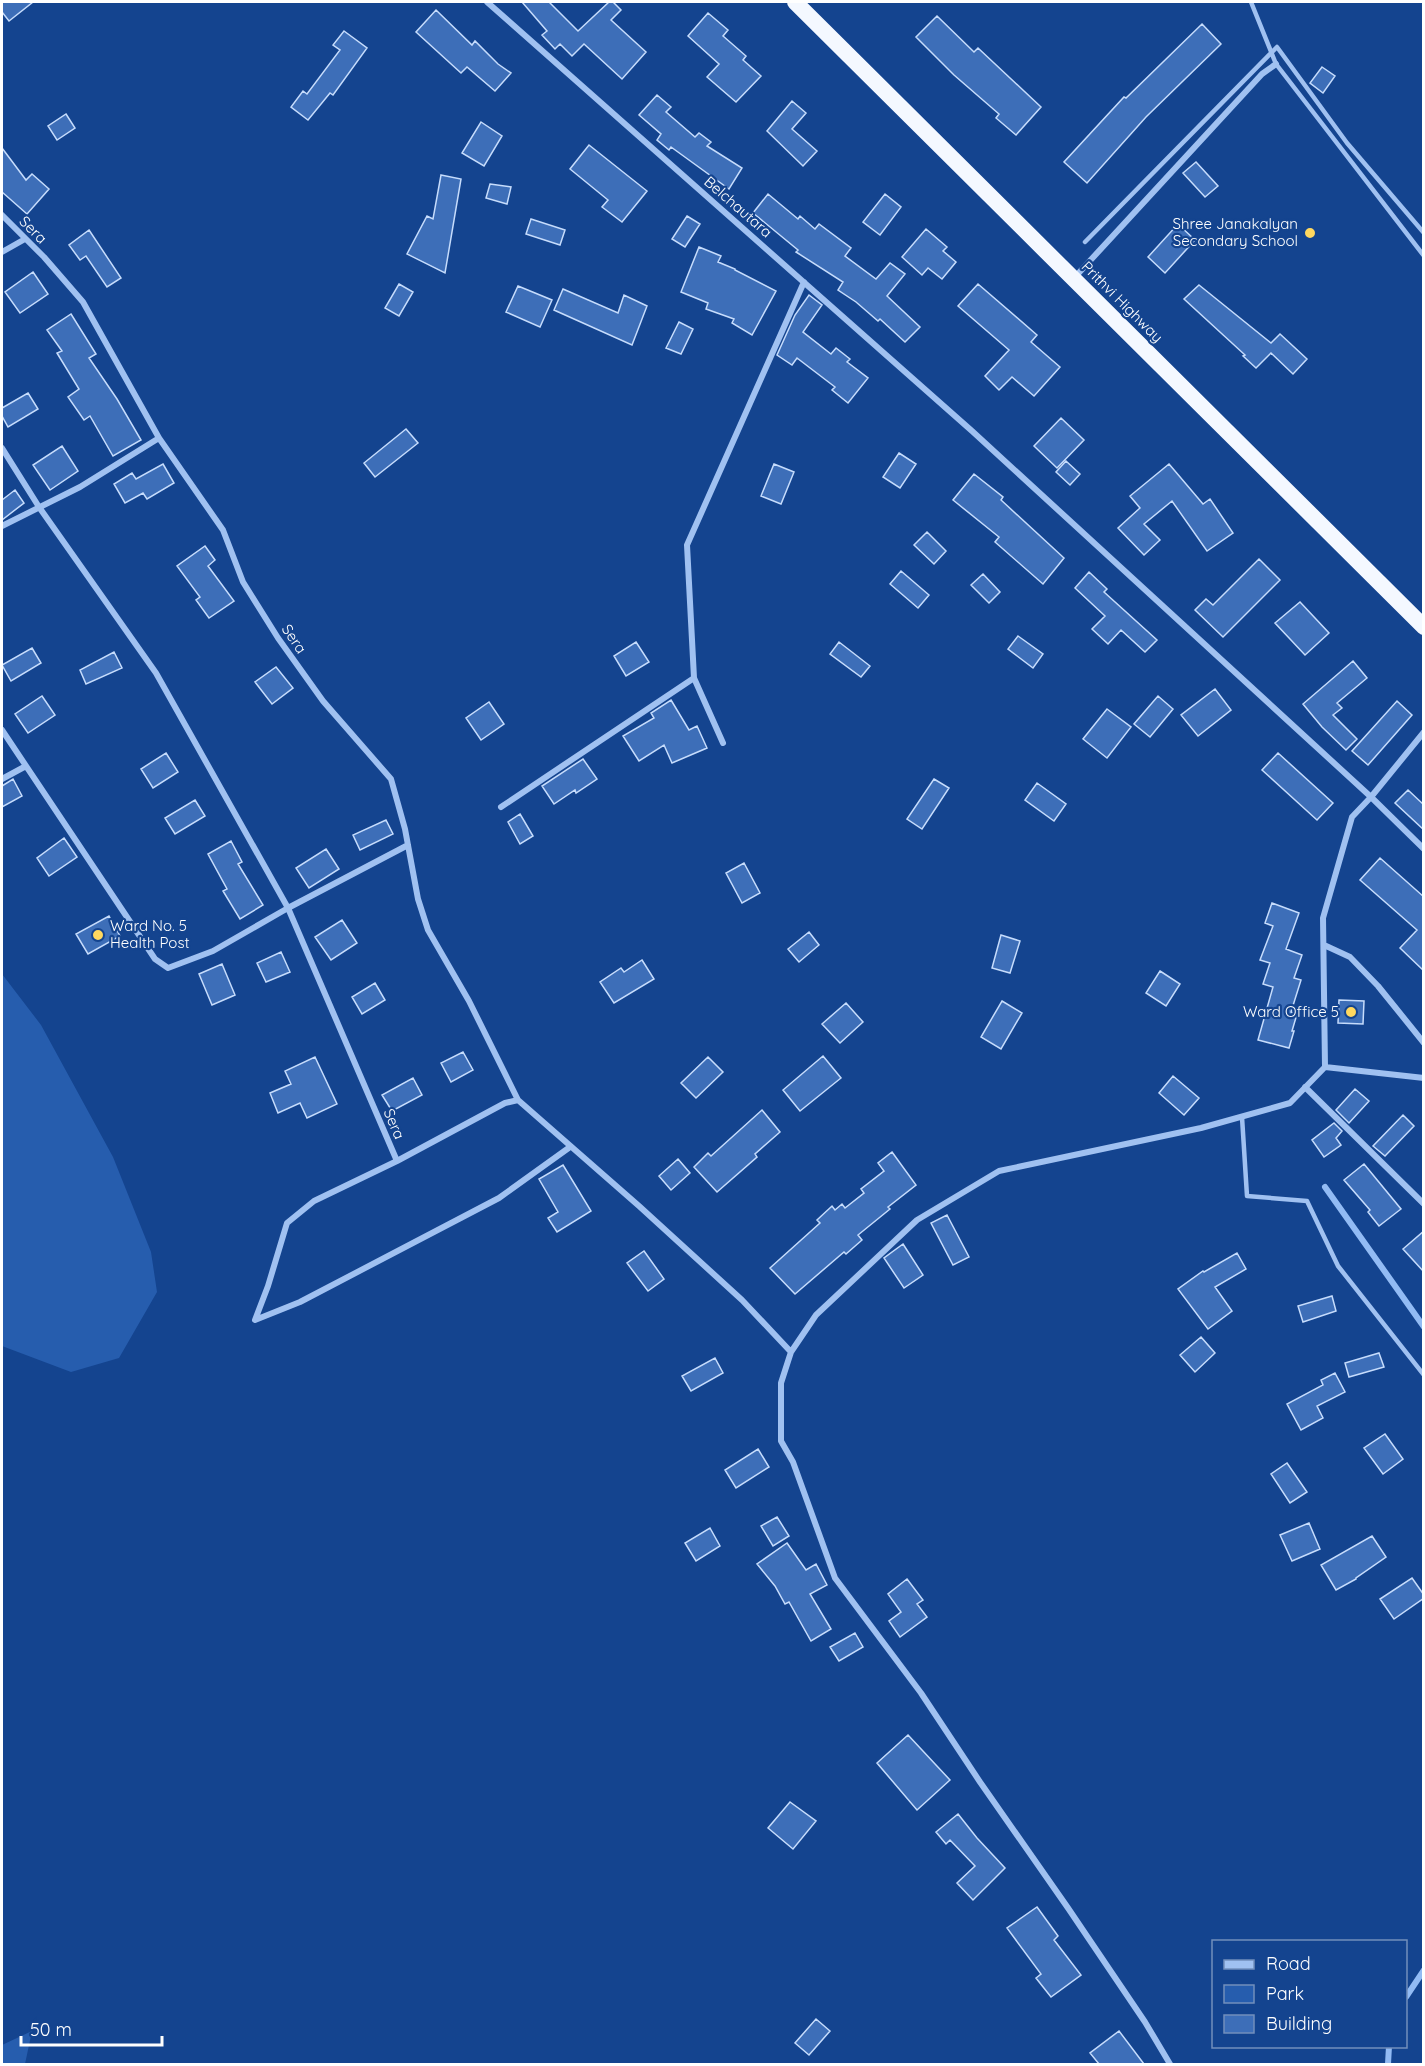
<svg xmlns="http://www.w3.org/2000/svg" width="1425" height="2066" font-family="Quicksand,sans-serif">
<style>
.green{fill:#265dae}
.lines{fill:none;stroke-linecap:round;stroke-linejoin:round}
.stream{stroke:#92bbf4;stroke-width:6}
.building{fill:#3d6eb8;stroke:#c6dcfc;stroke-width:1.5}
.service{stroke:#a0c1f1;stroke-width:4.5}
.minor{stroke:#a0c1f1;stroke-width:6}
.trunk{stroke:#f4f8ff;stroke-width:16}
.poi-dot{fill:#ffd85f;stroke:#14448f;stroke-width:2}
.labels{text-anchor:middle;stroke-width:4.5;stroke-linejoin:round;paint-order:stroke}
.street-label{font-size:15px;fill:#fff;stroke:#14448f}
.poi-label{font-size:15px;fill:#fff;stroke:#14448f;text-anchor:end}
</style>
<rect width="100%" height="100%" fill="#14448f"/>
<path class="green" d="M2,974L41,1025L113,1157L151,1252L157,1292L119,1358L71,1372L2,1346Z
M32,2031L25,2064H2V2045Z"/>
<g class="lines">
<path class="stream" d="M1325,1187L1424,1327
M1406,1997L1424,1970
M1388,2064L1389,2046"/>
</g>
<path class="building" d="M2,2H33L9,21L2,12Z
M522,2H549L578,31L609,2H613L621,10L611,20L646,52L622,79L584,44L572,56L560,44L555,49L542,35L547,31Z
M436,10L472,45L475,41L498,64L511,73L495,91L467,67L461,73L416,32Z
M708,13L728,30L723,36L746,56L743,60L761,76L736,102L707,77L719,64L688,36Z
M937,16L974,52L978,48L1041,107L1016,135L996,118L999,114L954,75L916,37Z
M1202,24L1221,44L1146,117L1087,183L1064,162L1124,97L1126,98Z
M344,31L367,48L333,95L330,93L308,120L291,107L303,91L307,94L340,50L333,45Z
M1322,67L1335,76L1323,93L1310,83Z
M657,95L671,107L666,112L695,137L699,133L711,142L707,146L742,168L729,189L671,147L669,150L657,140L661,134L639,115Z
M792,101L806,113L792,129L817,151L803,166L767,131Z
M66,114L75,128L57,140L48,126Z
M481,122L502,136L484,166L462,153Z
M589,145L647,191L622,222L602,207L608,200L570,169Z
M2,148L26,180L32,174L49,189L27,214L2,192Z
M1196,162L1218,186L1205,197L1183,173Z
M441,175L461,179L445,273L407,254L427,216L433,219Z
M490,184L511,187L507,204L486,198Z
M768,194L798,219L800,216L815,229L819,224L851,248L845,256L876,279L890,263L905,274L887,296L920,327L905,342L880,319L878,321L856,302L838,290L843,282L796,252L798,250L753,213Z
M885,194L901,207L880,235L863,222Z
M687,216L700,224L685,247L672,239Z
M531,219L565,230L560,245L526,234Z
M1178,224L1195,240L1165,273L1148,257Z
M926,229L947,247L943,251L956,262L942,279L928,268L922,275L902,257Z
M89,230L121,278L107,287L86,256L80,260L69,245Z
M699,247L721,256L718,262L735,269V270L776,291L752,335L732,323L734,319L706,309L708,303L681,292Z
M33,272L48,294L20,313L5,292Z
M399,284L413,292L399,316L385,308Z
M978,284L1037,335L1031,342L1060,367L1034,396L1012,377L999,390L985,376L1009,350L958,306Z
M1199,285L1271,343L1280,334L1307,359L1293,374L1271,353L1256,368L1243,356L1245,355L1184,299Z
M518,286L552,300L540,327L506,312Z
M563,289L618,313L624,295L647,306L632,345L554,310Z
M809,295L822,305L803,332L831,354L836,348L850,359L847,362L868,378L848,403L832,390L835,387L797,358L792,365L777,355L795,315Z
M71,314L96,354L89,358L117,399L141,440L113,456L90,416L84,420L68,397L79,389L57,353L62,351L47,330Z
M679,322L693,329L681,354L666,348Z
M28,393L38,409L8,427L2,416V408Z
M1061,418L1084,440L1057,468L1034,446Z
M406,429L418,443L375,477L364,463Z
M62,446L78,471L50,490L33,465Z
M899,453L916,464L900,488L883,477Z
M1066,461L1080,474L1070,485L1056,472Z
M163,464L174,483L147,499L143,493L125,503L114,484L132,473L136,479Z
M774,464L794,472L781,504L761,496Z
M1169,464L1203,504L1210,499L1233,533L1207,551L1172,501L1144,524L1160,540L1144,555L1118,528L1140,508L1130,496Z
M974,474L1003,497L1001,500L1064,558L1043,584L995,542L999,537L953,500Z
M15,490L24,503L2,520V500Z
M927,532L946,551L934,564L914,545Z
M205,546L215,560L208,566L234,601L209,618L196,600L200,597L177,566Z
M1259,559L1280,580L1223,637L1195,610L1206,599L1213,605Z
M901,571L929,595L918,608L890,584Z
M1089,572L1107,589L1104,592L1157,640L1145,652L1121,630L1108,644L1092,629L1105,616L1075,588Z
M983,574L1000,592L989,603L971,585Z
M1300,602L1329,633L1305,655L1275,623Z
M1018,636L1043,654L1033,668L1008,649Z
M636,642L649,662L626,676L614,656Z
M839,642L870,666L861,677L830,654Z
M32,648L41,663L11,681L2,665Z
M114,652L122,668L86,684L80,670Z
M1353,661L1367,678L1337,703L1342,708L1333,715L1357,739L1346,750L1322,727L1303,704Z
M276,667L293,688L272,704L255,682Z
M1215,689L1231,710L1198,736L1181,715Z
M42,696L55,715L28,733L15,714Z
M1158,696L1173,709L1150,737L1134,724Z
M671,700L689,730L697,726L707,748L672,763L664,745L639,761L623,736L654,718L651,713Z
M1397,701L1412,715L1368,765L1352,751Z
M489,702L504,724L481,740L466,718Z
M1107,709L1131,727L1107,758L1083,739Z
M166,753L178,772L153,788L141,769Z
M1278,753L1333,803L1317,820L1262,770Z
M583,759L597,779L576,793L575,790L554,804L542,786Z
M13,779L22,796L2,807V786Z
M934,779L949,788L922,829L907,819Z
M1037,783L1066,804L1054,821L1025,800Z
M1408,790L1424,805V830L1395,803Z
M195,800L205,816L175,834L165,818Z
M520,814L533,836L520,844L508,822Z
M386,820L393,834L360,850L353,835Z
M64,838L77,857L49,876L37,858Z
M231,841L242,862L238,864L263,905L240,919L223,891L227,889L208,854Z
M326,849L339,869L309,888L296,868Z
M1380,858L1424,897V971L1400,948L1417,930L1360,880Z
M744,863L760,893L742,903L726,873Z
M1272,903L1299,913L1286,949L1302,955L1294,978L1301,980L1291,1012L1297,1014L1292,1031H1294L1289,1048L1258,1040L1273,987L1263,984L1270,963L1260,960L1273,926L1265,923Z
M109,916L120,936L88,954L76,934Z
M342,920L357,943L331,960L315,937Z
M809,932L819,945L799,962L788,949Z
M1001,935L1020,941L1010,973L992,968Z
M281,952L290,972L266,982L257,963Z
M642,960L654,979L614,1003L600,982L621,968L624,972Z
M222,964L235,995L212,1005L199,974Z
M1160,971L1180,984L1166,1006L1146,993Z
M375,983L385,1000L362,1014L352,997Z
M1339,1000L1364,1001L1363,1024L1338,1023Z
M1002,1001L1022,1013L1001,1049L981,1037Z
M846,1003L863,1022L840,1043L822,1024Z
M463,1052L473,1070L451,1082L441,1063Z
M823,1056L841,1078L800,1111L783,1090Z
M315,1057L337,1104L307,1118L300,1103L278,1113L270,1093L291,1084L285,1071Z
M708,1057L723,1072L696,1098L681,1083Z
M1173,1076L1199,1098L1184,1115L1159,1093Z
M413,1078L422,1095L392,1111L382,1095Z
M1355,1089L1369,1101L1349,1123L1336,1110Z
M762,1110L780,1132L755,1154L757,1157L717,1192L694,1167L708,1153L711,1156Z
M1403,1115L1414,1126L1385,1156L1373,1146Z
M1334,1123L1342,1131L1336,1138L1341,1145L1324,1157L1312,1140Z
M892,1152L916,1185L888,1207L890,1209L858,1235L862,1240L846,1254L844,1252L795,1294L770,1268L820,1223L817,1220L832,1206L835,1210L842,1204L845,1208L864,1193L861,1189L884,1171L878,1163Z
M678,1159L690,1173L671,1190L659,1176Z
M1364,1164L1401,1209L1379,1226L1368,1212L1370,1210L1344,1180Z
M563,1165L591,1211L557,1232L548,1218L558,1212L539,1179Z
M947,1215L969,1257L953,1265L931,1223Z
M1424,1231V1272L1403,1249Z
M903,1244L923,1275L904,1288L884,1258Z
M644,1251L664,1279L648,1291L627,1263Z
M1237,1253L1246,1269L1215,1287L1232,1311L1208,1329L1178,1289L1203,1271L1204,1272Z
M1332,1296L1336,1311L1303,1322L1298,1306Z
M1201,1337L1215,1353L1195,1372L1180,1355Z
M1379,1353L1384,1367L1349,1377L1345,1363Z
M715,1358L723,1373L691,1391L682,1376Z
M1335,1373L1345,1392L1317,1406L1323,1418L1301,1430L1287,1404L1323,1385L1321,1380Z
M1385,1434L1403,1459L1383,1474L1364,1448Z
M758,1449L769,1467L736,1488L725,1470Z
M1287,1463L1307,1492L1290,1503L1271,1474Z
M777,1517L789,1536L773,1546L761,1526Z
M1309,1523L1320,1549L1292,1561L1280,1535Z
M710,1528L720,1546L696,1561L685,1543Z
M1372,1536L1386,1557L1356,1578V1579L1336,1590L1321,1565Z
M787,1543L806,1570L816,1564L827,1585L810,1594L831,1629L811,1641L789,1602L785,1604L775,1586L757,1564Z
M1412,1578L1424,1595V1598L1394,1619L1380,1599Z
M907,1579L923,1600L917,1604L927,1617L900,1637L889,1621L901,1612L888,1594Z
M855,1633L863,1647L839,1661L830,1647Z
M908,1735L950,1780L917,1810L877,1763Z
M790,1802L816,1821L793,1849L768,1828Z
M958,1814L977,1838L1005,1868L973,1900L957,1883L975,1866L950,1840L946,1844L936,1832Z
M1037,1907L1058,1936L1054,1940L1081,1975L1051,1997L1036,1978L1041,1974L1007,1928Z
M816,2019L830,2031L809,2055L795,2043Z
M1119,2031L1144,2064H1099L1090,2053Z"/>
<g class="lines">
<path class="service" d="M1251,2L1276,64L1424,256
M1085,242L1277,47L1347,143L1424,233
M1242,1117L1247,1196L1307,1201L1338,1266L1424,1375"/>
<path class="minor" d="M487,2L972,431L1371,797L1424,849
M2,215L44,257L83,302L159,438L223,530L243,582L278,638L323,701L391,779L405,829L418,899L428,930L469,1001L518,1100L639,1206L742,1300L791,1352
M2,252L25,239
M1075,277L1262,74L1276,64
M2,448L39,507L156,673L288,908L397,1161L505,1103L518,1100
M2,526L80,487L159,438
M2,730L155,959L168,968L213,951L288,908L408,845
M723,743L694,678L687,545L804,282
M2,779L26,766
M501,807L694,678
M1324,945L1350,957L1378,986L1424,1043
M1325,1067L1424,1078
M1305,1087L1424,1204
M397,1161L314,1201L287,1223L268,1286L255,1320L300,1302L499,1198L570,1147
M1170,2064L1145,2022L1068,1908L980,1782L921,1693L835,1578L793,1462L781,1441V1383L791,1352L816,1315L917,1220L999,1171L1201,1128L1290,1103L1325,1067L1323,918L1352,817L1371,797L1424,732"/>
<path class="trunk" d="M795,2L1424,627"/>
</g>
<g class="poi-dot">
<circle cx="1310" cy="233" r="6"/>
<circle cx="98" cy="935" r="6"/>
<circle cx="1351" cy="1012" r="6"/>
</g>
<g class="labels">
<g class="street-label">
<text transform="translate(738 207) rotate(41)" y="5">Belchautara</text>
<text transform="translate(33 230) rotate(45)" y="5">Sera</text>
<text transform="translate(1122 302) rotate(45)" y="5">Prithvi Highway</text>
<text transform="translate(294 639) rotate(56)" y="5">Sera</text>
<text transform="translate(394 1124) rotate(67)" y="5">Sera</text>
</g>
<g class="poi-label">
<text x="1298" y="229">Shree Janakalyan<tspan x="1298" dy="17">Secondary School</tspan></text>
<text x="110" y="931" text-anchor="start">Ward No. 5<tspan x="110" dy="17">Health Post</tspan></text>
<text x="1339" y="1017">Ward Office 5</text>
</g>
</g>
<rect width="1425" height="2066" fill="none" stroke="#ffffff" stroke-width="6"/>
<rect x="1212" y="1940" width="195" height="108" fill="#14448f" stroke="#728fbc" stroke-width="1.5"/>
<rect x="1224" y="1960" width="30" height="9" fill="#a0c1f1" stroke="#728fbc" stroke-width="1.5"/>
<text x="1266" y="1970" font-size="18" fill="#ffffff">Road</text>
<rect x="1224" y="1985" width="30" height="18" fill="#265dae" stroke="#728fbc" stroke-width="1.5"/>
<text x="1266" y="2000" font-size="18" fill="#ffffff">Park</text>
<rect x="1224" y="2015" width="30" height="18" fill="#3d6eb8" stroke="#728fbc" stroke-width="1.5"/>
<text x="1266" y="2030" font-size="18" fill="#ffffff">Building</text>
<path d="M21 2036v9h141v-9" fill="none" stroke="#ffffff" stroke-width="3"/>
<text x="30" y="2036" font-size="18" fill="#ffffff" stroke="#14448f" stroke-width="4.5" paint-order="stroke">50 m</text>
</svg>
